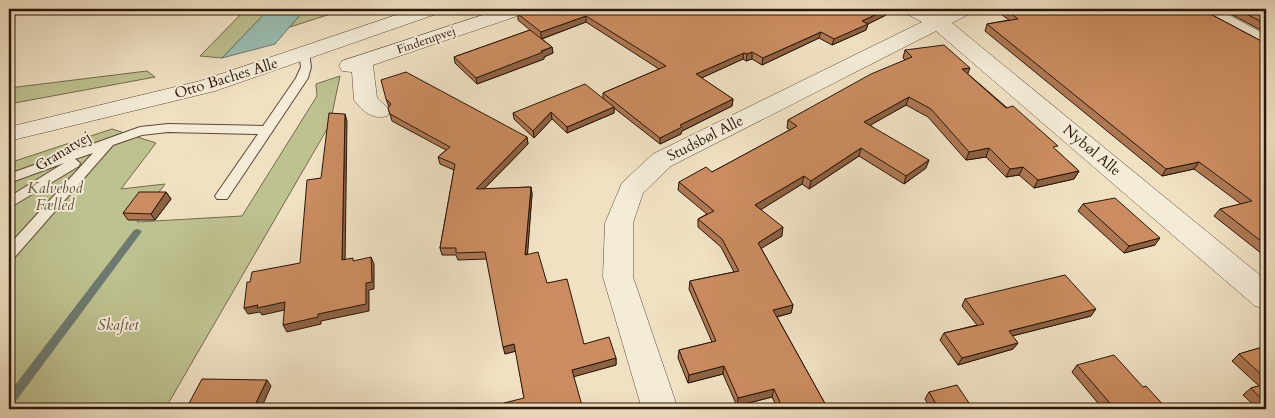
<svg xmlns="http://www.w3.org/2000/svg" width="1275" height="418" font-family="Cardo,serif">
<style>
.green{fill:#bec190;stroke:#746b4d}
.water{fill:#9abeb4;stroke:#6e7a70}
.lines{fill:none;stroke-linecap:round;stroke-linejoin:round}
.stream{fill:#6e7a70;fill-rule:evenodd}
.service-casing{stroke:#5c4838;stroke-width:2}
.minor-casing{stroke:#5c4838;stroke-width:1}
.tertiary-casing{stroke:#5c4838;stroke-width:1}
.service{fill:#f5ecd8;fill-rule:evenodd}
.minor{fill:#f5ecd8;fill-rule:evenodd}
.tertiary{fill:#f5ecd8;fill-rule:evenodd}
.wall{fill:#ae7853;stroke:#2b150a}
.shaded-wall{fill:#8d6243;stroke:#2b150a}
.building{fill:#ca8c60;stroke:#2b150a}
.labels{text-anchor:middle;stroke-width:4;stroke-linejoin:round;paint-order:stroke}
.far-street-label{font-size:12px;fill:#2b150a;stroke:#f5ecd8}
.street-label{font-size:15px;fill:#2b150a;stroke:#f5ecd8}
.park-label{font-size:15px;font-style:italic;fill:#5e5139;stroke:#f5ecd8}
</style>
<rect width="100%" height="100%" fill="#f0e1c3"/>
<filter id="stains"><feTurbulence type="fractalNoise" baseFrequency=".004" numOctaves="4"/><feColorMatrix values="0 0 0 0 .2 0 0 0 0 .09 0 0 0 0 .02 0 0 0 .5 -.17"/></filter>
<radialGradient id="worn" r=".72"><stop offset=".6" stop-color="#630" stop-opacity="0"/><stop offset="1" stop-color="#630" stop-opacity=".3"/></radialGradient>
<path class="green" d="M246,9H269L222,58L200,56Z
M305,9H346L290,27Z
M147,71L155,77L9,104V88Z
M340,76L330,124L165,409H9V163L112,129L156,143L121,189L165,184L137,222L242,216L317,96L316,84Z"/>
<path class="water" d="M269,9H305L275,44L222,58Z"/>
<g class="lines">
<path class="stream" d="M137,229L140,230L142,232L140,234L13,405L9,406V393L134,230Z"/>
<defs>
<path id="service" d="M304,49L309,52L311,67L308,78L227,199H217L215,196L258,134L168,132L142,135L113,145L14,258L9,259V245L93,153L75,159L80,163L79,166L9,208V197L64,163L9,183V174L140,127L168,124L263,126L296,78L301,67L299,52Z"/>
<path id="minor" d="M501,9H529L526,13L373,65L377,98L391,111L387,116C373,120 363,112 354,100L352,72L342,71L339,66L342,61Z
M902,9H926L937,15L949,9H974L971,13L952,23L1266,280V309L1255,306L936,31L671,166L643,193L633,223V277L678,409H642L603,277L605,223L622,183L653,154L922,22L905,13Z
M1194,9H1218L1266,35V49L1259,47L1197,13Z"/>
<path id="tertiary" d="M414,9H442L439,13L215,91L9,141V127L200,81Z"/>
</defs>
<use href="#service" class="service-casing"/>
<use href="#minor" class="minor-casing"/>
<use href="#tertiary" class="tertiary-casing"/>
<use href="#service" class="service"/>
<use href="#minor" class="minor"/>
<use href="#tertiary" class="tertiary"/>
</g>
<path class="wall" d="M888,9L886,15L868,24L866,30L832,45L819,38L762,65L752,59L746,61L743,59L701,78L733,99L732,106L682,131L681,134L660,144L614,108V113L567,133L552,119L534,138L514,119L513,113L603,98V93L659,69L586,22L542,39L552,47L553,53L544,57V59L477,84L455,63L454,57L530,30L518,20V14L755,12Z
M994,9H1201L1263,42L1266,43V257L1214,216L1220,209L1241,204L1194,169L1162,176L985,31L987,24L1009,20Z
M1221,9H1266V33Z
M905,50L968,74L1056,150L1079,171L1074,179L1034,188L1019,175L1006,177L986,157L966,160L928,117L906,105L870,125L926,168L904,184L859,156L809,189L802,184L760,210L782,236L761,248L793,305L791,313L777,317L828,409H778L772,397L737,406L723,374L688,383L678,358L679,350L712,342L689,289L690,281L734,272L721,247L698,227V219L707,214L678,190L679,182L712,172L790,130L787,128L788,120L905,60L903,58Z
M386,99L527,137L528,144L484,189L531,187L532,194L527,255L547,283L584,344L616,358V365L574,376L524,398L516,351L505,354L487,259L458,260L456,255H442L440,248L454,170L440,164L438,157L446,150L392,121L388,108L389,107Z
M166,192L171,199L155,220H128L123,213Z
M1083,204L1155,245L1124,253L1078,211Z
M965,299L1091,316L1012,336L1018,343L1013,349L958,365L940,340L944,333L977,325L962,306Z
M1266,346V409H1258L1243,395L1251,388L1259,386L1232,361L1239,354Z
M1077,365L1143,387L1167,409H1103L1072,372Z
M929,392L973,409H931L925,399Z"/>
<path class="shaded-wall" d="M888,9L886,15L868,24L866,30L832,45L834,39L862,21Z
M586,16V22L541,39V32Z
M821,32L819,38L762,65L763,58Z
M552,47L553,53L544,57V59L477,84L476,78Z
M752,52V59L746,61L747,54Z
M744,53L743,59L695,81L696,74Z
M970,68L967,76L962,69Z
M909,97L906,105L862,130L864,122Z
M733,99L732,106L682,131L681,134L660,144V138L680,125Z
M614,107V113L567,133V127Z
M551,112L552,119L534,138L533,131Z
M345,114L347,121L345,267L342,260Z
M527,137L528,144L477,196L476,189Z
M861,148L859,156L809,189L811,181Z
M989,148L986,157L966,160L969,152Z
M929,160L926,168L904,184L906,176Z
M1199,162L1194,169L1162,176L1166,169Z
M1023,167L1019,175L1006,177L1010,169Z
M1079,171L1074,179L1034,188L1038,180Z
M804,176L802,184L754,214L755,205Z
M531,187L532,194L527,262L525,255Z
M166,192L171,199L155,220L151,214Z
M783,227L782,236L757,251L758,243Z
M1160,238L1155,245L1124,253L1129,246Z
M371,257L374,264V289L369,290V311L321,321V324L287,332L283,325L318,314Z
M285,302L289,309L262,315L260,312L248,314L244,308L258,305Z
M793,305L791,313L771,318L773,310Z
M1096,309L1091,316L1004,338L1009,331Z
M1018,343L1013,349L958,365L962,358Z
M514,344L516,351L505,354L503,347Z
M616,358V365L573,377L572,370Z
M724,366L723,374L688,383L689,375Z
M267,380L271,386L261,409H253Z
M774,389L772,397L737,406L738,398Z"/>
<path class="building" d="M532,9H750L755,12L763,9H888L862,21L868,24L834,39L821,32L763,58L752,52L747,54L744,53L696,74L733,99L680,125L682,127L660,138L603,93L666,66L586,16L541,32L518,14Z
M1005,9H1201L1263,42L1266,43V168L1264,169L1266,170V245L1220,209L1252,201L1199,162L1166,169L987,24L1018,19Z
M1237,9H1266V24Z
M530,30L552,47L541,51L543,52L476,78L454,57Z
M944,45L970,68L962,69L1006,108L1013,106L1058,146L1053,147L1079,171L1038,180L1023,167L1010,169L989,148L969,152L931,109L909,97L864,122L929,160L906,176L861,148L811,181L804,176L755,205L783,227L758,243L793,305L773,310L828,409H783L774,389L738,398L724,366L689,375L679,350L716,341L690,281L739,271L722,239L698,219L714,211L679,182L706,167L712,172L797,126L788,120L871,74L912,57L905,50Z
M406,72L527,137L476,189L531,187L525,255L538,252L547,283L567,279L584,344L609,337L616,358L572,370L583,409H505L504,403L524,398L514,344L503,347L485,252L456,253V248H440L455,164L438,157L450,147L390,114L388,108L391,104L386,99L381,80Z
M585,84L614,107L567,127L551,112L533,131L513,113Z
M329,113L345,114L342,260L353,258V261L371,257L372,282L366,283V304L318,314V317L283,325L285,302L257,308L258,305L244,308L247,282H250L252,272L300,263L307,180L321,178Z
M139,192H166L151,214L123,213Z
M1115,198L1160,238L1129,246L1083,204Z
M1065,275L1096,309L1009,331L1018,343L962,358L944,333L984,324L965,299Z
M1266,346V379L1239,354Z
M1114,355L1143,387L1146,386L1167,409H1115L1077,365Z
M202,379L267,380L253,409H186Z
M1266,384V404L1251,388Z
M957,385L973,409H939L929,392Z"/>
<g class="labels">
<g class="far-street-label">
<text transform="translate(426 40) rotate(-19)" y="4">Finderupvej</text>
</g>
<g class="street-label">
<text transform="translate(226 78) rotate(-17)" y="5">Otto Baches Alle</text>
<text transform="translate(705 138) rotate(-27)" y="5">Studsbøl Alle</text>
<text transform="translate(1092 150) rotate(40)" y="5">Nybøl Alle</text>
<text transform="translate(63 151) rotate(-31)" y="5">Granatvej</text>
</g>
<g class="park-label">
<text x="55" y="193">Kalvebod<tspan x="55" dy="17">Fælled</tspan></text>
<text x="118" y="330">Skaftet</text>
</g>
</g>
<rect width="1275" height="418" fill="none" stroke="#f0e1c3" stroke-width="30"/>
<rect x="10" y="10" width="1255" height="398" fill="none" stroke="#2b150a" stroke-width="2.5"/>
<rect x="15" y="15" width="1245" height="388" fill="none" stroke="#2b150a"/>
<rect width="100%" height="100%" filter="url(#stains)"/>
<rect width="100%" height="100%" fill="url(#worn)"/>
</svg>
